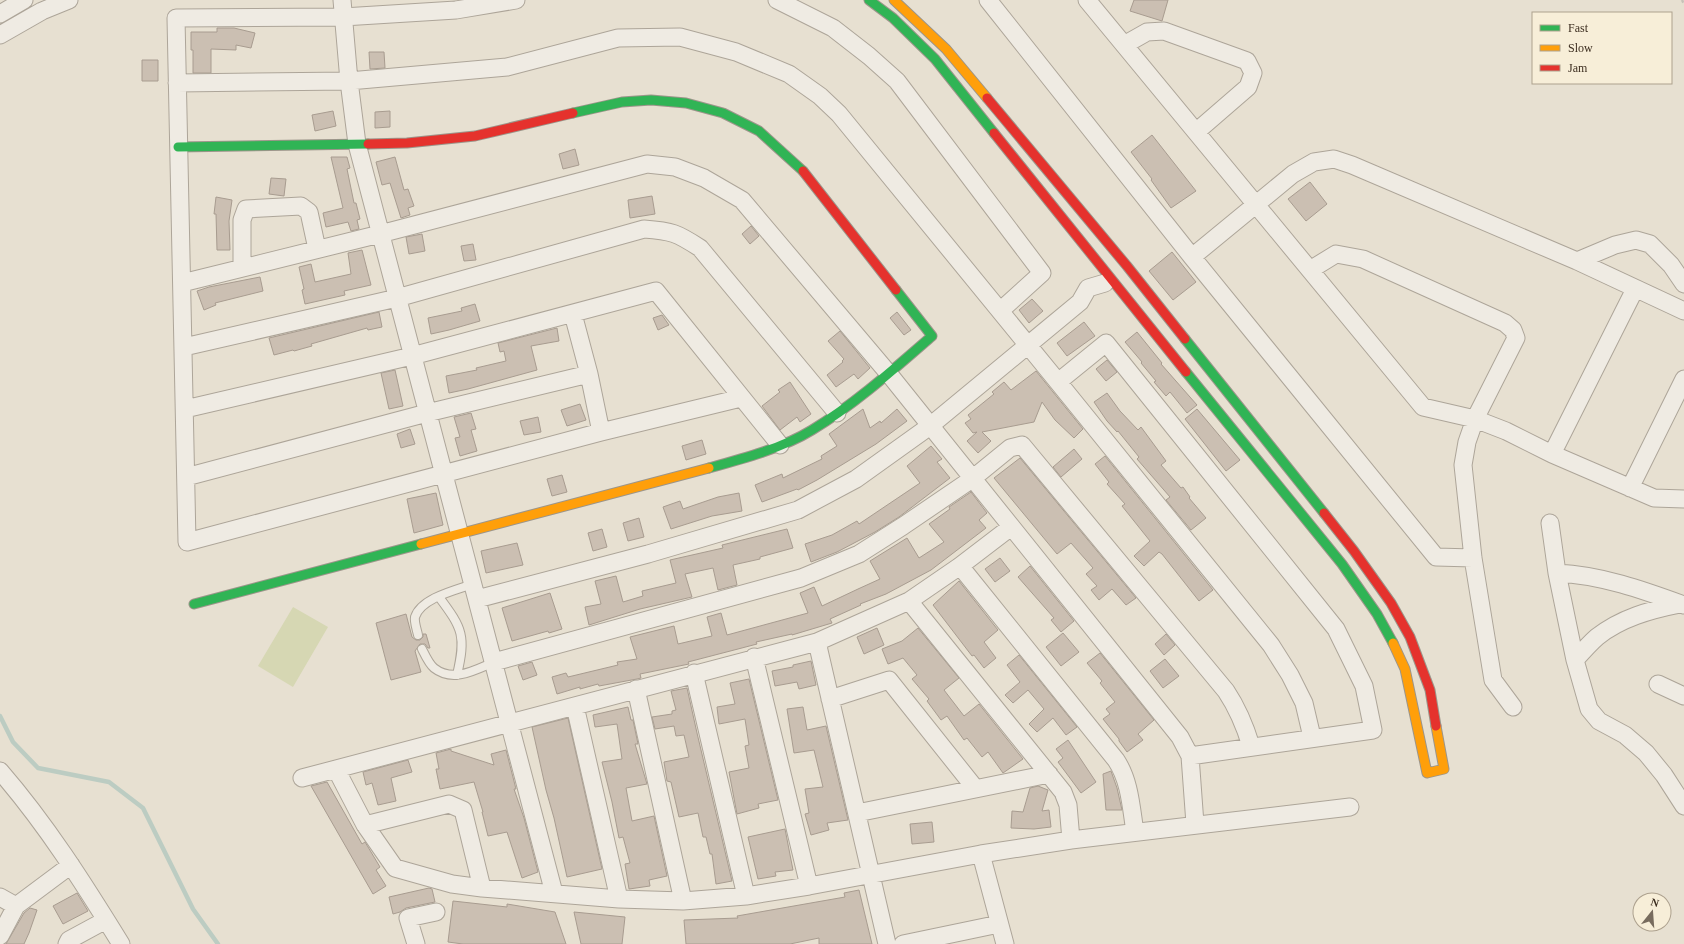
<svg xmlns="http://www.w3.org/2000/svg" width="1684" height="944" font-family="Georgia,serif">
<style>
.green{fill:#d6d7b3}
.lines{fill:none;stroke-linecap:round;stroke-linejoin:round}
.stream{stroke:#bcccc2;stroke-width:4.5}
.building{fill:#cbbfb2;stroke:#a89c90}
.lane-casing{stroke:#ada599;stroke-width:10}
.street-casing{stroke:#ada599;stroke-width:19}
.fast-casing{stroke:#9c958a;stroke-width:11}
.slow-casing{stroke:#9c958a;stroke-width:11}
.jam-casing{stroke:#9c958a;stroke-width:11}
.path{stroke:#c8c2b9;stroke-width:2.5;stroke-dasharray:3 2;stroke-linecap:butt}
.lane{stroke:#efebe3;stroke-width:8}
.street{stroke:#efebe3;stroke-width:17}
.fast{stroke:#30b455;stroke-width:9}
.slow{stroke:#ff9f0a;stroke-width:9}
.jam{stroke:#e5322d;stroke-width:9}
</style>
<rect width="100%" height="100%" fill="#e7e0d1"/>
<path class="green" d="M293,607L328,627L293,687L258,666Z"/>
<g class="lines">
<path class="stream" d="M0,716L13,742L38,768L109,782L143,808L193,909L218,944"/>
</g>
<path class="building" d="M1134,0H1168L1162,21L1130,11Z
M217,28H234L255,33L251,48L236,45V50L211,49V73H193V50H191V32H217Z
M369,52H384L385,68L370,69Z
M142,60H158V81H142Z
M333,111L336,126L315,131L312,115Z
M390,111V127L375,128V112Z
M1152,135L1196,191L1171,208L1151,180L1152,179L1131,152Z
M575,149L579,165L563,169L559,154Z
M331,157H347L350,168L347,169L354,203H356L360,219L357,220L359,229L351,231L348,222L326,227L323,213L343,208Z
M395,157L404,190L408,189L414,206L408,208L410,215L401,218L390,183L382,185L376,162Z
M271,178L286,179L284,196L269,194Z
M1310,182L1327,204L1306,221L1288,199Z
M652,196L655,214L630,218L628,200Z
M216,197L232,200L229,221L230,250H217L216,214H214Z
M751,226L759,236L750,244L742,234Z
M422,234L425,251L409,254L406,237Z
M473,244L476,260L464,261L461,246Z
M362,250L371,285L344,291L345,295L305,304L302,290L304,289L299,267L311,264L315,282L351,274L348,253Z
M1172,252L1196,282L1173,300L1149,271Z
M260,277L263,291L215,303L216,305L204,310L197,291L209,287Z
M1032,299L1043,311L1029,323L1019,310Z
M475,304L480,321L449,330L431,334L428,318L462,311L461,308Z
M379,312L382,327L368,330L367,328L311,344L312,346L294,351L293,350L274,355L269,338Z
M897,312L911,330L904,335L890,318Z
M662,315L669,325L658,330L653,318Z
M1084,322L1095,336L1067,356L1057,343Z
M557,328L559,341L531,346L537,370L468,389L449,393L446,376L477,370L476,368L506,361L504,351L500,352L498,343Z
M840,331L870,368L858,379L854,374L836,387L827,375L843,362L842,361L844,359L828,341Z
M1137,332L1162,363L1161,364L1197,405L1187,413L1170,392L1166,396L1154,382L1156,381L1141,363L1142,362L1125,342Z
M1107,360L1117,372L1106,381L1096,369Z
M395,370L403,406L389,409L381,373Z
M1036,371L1083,429L1074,438L1055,420L1042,402L1034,422L982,432L991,441L978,453L967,441L977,432L973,433L965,423L971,419L968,415L994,394L992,392L1004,382L1011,390Z
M790,382L811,414L800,422L797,417L780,430L762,406L780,392L778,390Z
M1107,393L1120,411L1138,430L1141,427L1166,461L1161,465L1181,488L1183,487L1190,497L1189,498L1206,518L1191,530L1166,500L1170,497L1137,459L1139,457L1118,431L1117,432L1107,421L1094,402Z
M580,404L586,420L567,426L561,410Z
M863,409L870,428L880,421L881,423L897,409L907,421L876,444L817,480L798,490L797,489L762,502L755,485L782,474L783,478L822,459L821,456L837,446L829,434Z
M1197,409L1240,460L1226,471L1185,419Z
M471,413L476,429L471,430L477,451L460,456L455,438L460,437L454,417Z
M538,417L541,432L524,435L520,421Z
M410,429L415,444L401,448L397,434Z
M702,440L706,454L686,460L682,446Z
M931,446L942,459L937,462L950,478L899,517L875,532L837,552L811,562L805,544L832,535L857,521L859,524L920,483L907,466Z
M1074,449L1082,459L1061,477L1053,467Z
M1105,456L1213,590L1199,601L1162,554L1159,552L1144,566L1134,556L1150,541L1122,506L1125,504L1107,484L1109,482L1095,464Z
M1020,458L1136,598L1126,605L1112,589L1099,600L1091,590L1097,586L1086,574L1093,568L1071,543L1057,554L994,478Z
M562,475L567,492L552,496L547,479Z
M971,492L987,513L979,520L986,528L931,570L886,594L860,604L861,605L830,619L832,623L792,635V634L756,642L757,644L738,649L688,662L689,664L640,674L641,678L637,679L599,686L598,684L580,689V687L557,694L552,677L566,673L568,677L618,665L617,662L637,659L630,637L674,626L678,644L712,636L707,617L721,613L727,635L808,613L800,593L814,587L822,606L858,589L880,579L870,561L907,538L919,558L944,542L929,524L950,509L949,507Z
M436,493L443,525L414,533L407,499Z
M739,493L742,511L712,516L671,529L663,507L680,501L683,509L718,497Z
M639,518L644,537L628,541L623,523Z
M602,529L607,547L593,551L588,533Z
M787,529L793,548L760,557V559L733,565L737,585L718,590L713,568L685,574L692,597L640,609L589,625L585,607L601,604L595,581L616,576L623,602L643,596L642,591L676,583L670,560L723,548L722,545Z
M517,543L523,565L486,573L481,551Z
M1000,558L1010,571L995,582L985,569Z
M1030,566L1074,621L1061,632L1051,620L1054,618L1018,577Z
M959,581L998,630L984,642L996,658L984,668L974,655L972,656L933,605Z
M550,593L562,629L549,633L548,631L512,641L502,608Z
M406,614L412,637L416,640H420L423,637V634H426L430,648H428L425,644H420L415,651L421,672L391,680L376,623Z
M877,628L884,645L864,654L857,637Z
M918,628L959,678L944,690L964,716L979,704L1023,759L1003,773L988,752L982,757L967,738L964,740L947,716L941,720L927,701L929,699L912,679L917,675L903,658L888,664L882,649L902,641Z
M1063,633L1079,652L1061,666L1046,647Z
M1166,634L1175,645L1164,655L1155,644Z
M1100,653L1154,720L1138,734L1143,740L1127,752L1119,741V739L1103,719L1110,714L1106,709L1115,702L1100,683L1102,681L1087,663Z
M1019,655L1077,727L1066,735L1053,718L1037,732L1029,724L1044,709L1028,690L1013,703L1005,695L1020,682L1007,665Z
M1165,659L1179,676L1163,688L1150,671Z
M811,661L816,685L799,689L797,682L775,686L772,671L793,667V665Z
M532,662L537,675L523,680L518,666Z
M749,679L778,800L758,804L759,808L737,814L729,772L749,768L745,746L749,745L745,719L719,724L717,707L735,704L730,683Z
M687,688L697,733L732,881L716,884L712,854H710L706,837H703L698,813L679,817L671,782L667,781L664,762L689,757L684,735L676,736L674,726L655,729L652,717L672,714V711L676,710L671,691Z
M628,707L631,720H633L638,744H635L647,784L626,788L632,821L654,816L667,876L649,880L650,886L629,889L625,864L630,863L623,837L619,838L612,802L602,762L622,759L617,724L595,727L593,715Z
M803,707L807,730L826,726L848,820L827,823L829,830L811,835L805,814L809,813L805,789L823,787L814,750L794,753L787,709Z
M568,718L602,869L567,877L554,818L546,790L532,727Z
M1068,740L1096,782L1081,793L1058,762L1063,758L1056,749Z
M451,749V751L494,765L491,754L506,750L516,789H514L524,818L538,872L522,878L507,832L488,836L482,812H483L474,782L440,789L436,769H439L436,753Z
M408,760L412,772L391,778L396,801L378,805L372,783L366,785L363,772Z
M1111,771L1117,788L1122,810H1106L1103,774Z
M327,782L362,844L365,842L380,867L376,870L386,886L373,894L311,786Z
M1038,786L1048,790L1042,811L1049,810L1051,827L1034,829L1011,828L1012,811L1023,812L1030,788Z
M932,822L934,842L912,844L910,824Z
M785,829L793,870L775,872L776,876L758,879L748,837Z
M429,888L432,889L435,902L406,908L400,912L393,914L389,897Z
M859,890L872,944H819V938L790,944H686L684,920L738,918L737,916L845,897L844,893Z
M77,893L88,911L63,924L53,906Z
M453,901L507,907V904L555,912L566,944H463L448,942Z
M30,908L37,910L29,933L24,944H6L24,913Z
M574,912L625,917L622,944H581Z"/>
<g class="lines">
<defs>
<path id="lane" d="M439,597C463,629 466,636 457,675
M418,635C417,630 414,622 415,617C421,598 456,590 473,584
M422,649C425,655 429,664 434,668C453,683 475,670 494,662"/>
<path id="street" d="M342,0L349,81L357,144L554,893
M516,0L456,10L343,17L176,18L187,542L601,432L741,398
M777,0L833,28L869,56L897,81L1042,273L1000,311
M988,0L1192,257L1436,557L1473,558
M1087,0L1423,407L1475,419L1506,431L1552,454L1654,498L1684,499
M0,14L24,0
M0,35L42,11L69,0
M1124,45L1147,32L1164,31L1247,61L1253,73L1248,87L1196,132
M177,83L349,81L507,67L618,38L680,37L736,52L789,74L820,96L839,114L1058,382L1271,645L1290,675L1304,703L1312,737
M1192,257L1293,174L1314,162L1334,159L1352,165L1577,261L1684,311
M1577,261L1615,245L1636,240L1650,244L1671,265L1684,284
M242,268V220L246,209L301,206L309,212L317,249
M1310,270L1336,254L1363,259L1505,323L1513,330L1516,338L1475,419L1467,442L1463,465L1473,558L1493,680L1513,707
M182,283L380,234L647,164L675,167L704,178L742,200L889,374L1180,737L1190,756L1195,824
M573,314L589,374L601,432
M184,347L397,298L644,229C672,231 677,233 700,248L837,413
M1058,382L1106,343L1336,629L1364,686L1373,730L1190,756
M185,409L412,356L656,291L780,445
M1552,454L1635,289
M186,477L427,413L589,374
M1630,488L1684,379
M1550,523L1557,573
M960,566L1116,760C1130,781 1131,807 1135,832
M477,599L648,554L798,510L856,479L930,426L1080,302L1088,288L1105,283
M909,601L1063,792L1068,805L1071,840
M1684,605C1643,590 1601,575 1557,573L1575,660L1589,709L1599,721L1625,735L1646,753L1664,775L1684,806
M817,642L887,944
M754,657L809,886
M1575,660C1582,652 1589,644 1597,637C1621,618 1650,610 1680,604
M494,662L801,578L859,554L903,526L972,479L1010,448L1022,445L1226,691C1238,709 1245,726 1251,746
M694,673L746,896
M1658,684L1684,696
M636,689L683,901
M830,699L889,680L975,788
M575,706L619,899
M336,769L365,825L395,868L452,884L482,888L619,899L683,901L746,896L809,886L981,854L1071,840L1350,807
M0,771C46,824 84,884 121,944
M302,778L817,642L909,601L960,566L1011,527
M857,813L1049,774
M365,825L449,804L463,810L482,888
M981,854L1005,944
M0,897L16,906
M0,936L16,906L71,865
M67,944L69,940L106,920
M416,944L408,918L436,912
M903,944L999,924"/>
<path id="fast" d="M869,0L893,18L935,59L994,133
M573,113L622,102L651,100L686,103L723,113L759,131L803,171
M178,147L368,144
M1185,339L1324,513
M1186,372L1342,564L1377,614L1393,643
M709,468C742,459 783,448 812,430C855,404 894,369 932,336L896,290
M194,604L421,544"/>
<path id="slow" d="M894,0L946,49L987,98
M421,544L709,468
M1393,643L1405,669L1427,773L1444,769L1436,726"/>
<path id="jam" d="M987,98L1127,266L1185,339
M994,133L1186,372
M368,144L407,143L475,136L573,113
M803,171L896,290
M1324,513L1354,551L1391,603L1410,637L1430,690L1436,726"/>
</defs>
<use href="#lane" class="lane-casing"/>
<use href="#street" class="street-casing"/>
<use href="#fast" class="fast-casing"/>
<use href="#slow" class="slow-casing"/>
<use href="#jam" class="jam-casing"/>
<path class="path" d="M1682,0L1684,4"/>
<use href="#lane" class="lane"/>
<use href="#street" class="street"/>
<use href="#fast" class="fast"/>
<use href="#slow" class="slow"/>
<use href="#jam" class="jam"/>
</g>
<rect x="1532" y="12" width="140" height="72" fill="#f7eed8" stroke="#ada18e"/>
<rect x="1540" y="25" width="20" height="6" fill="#30b455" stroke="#ada18e"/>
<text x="1568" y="32" font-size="12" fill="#3d2e20">Fast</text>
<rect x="1540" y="45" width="20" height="6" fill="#ff9f0a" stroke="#ada18e"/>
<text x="1568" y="52" font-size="12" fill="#3d2e20">Slow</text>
<rect x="1540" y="65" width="20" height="6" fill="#e5322d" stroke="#ada18e"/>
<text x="1568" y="72" font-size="12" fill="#3d2e20">Jam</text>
<g transform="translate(1652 912) rotate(17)"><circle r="19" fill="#f7eed8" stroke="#ada18e"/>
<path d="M0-3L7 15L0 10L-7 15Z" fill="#786c5e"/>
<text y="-6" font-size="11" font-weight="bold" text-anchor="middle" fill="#3d2e20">N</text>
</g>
</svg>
